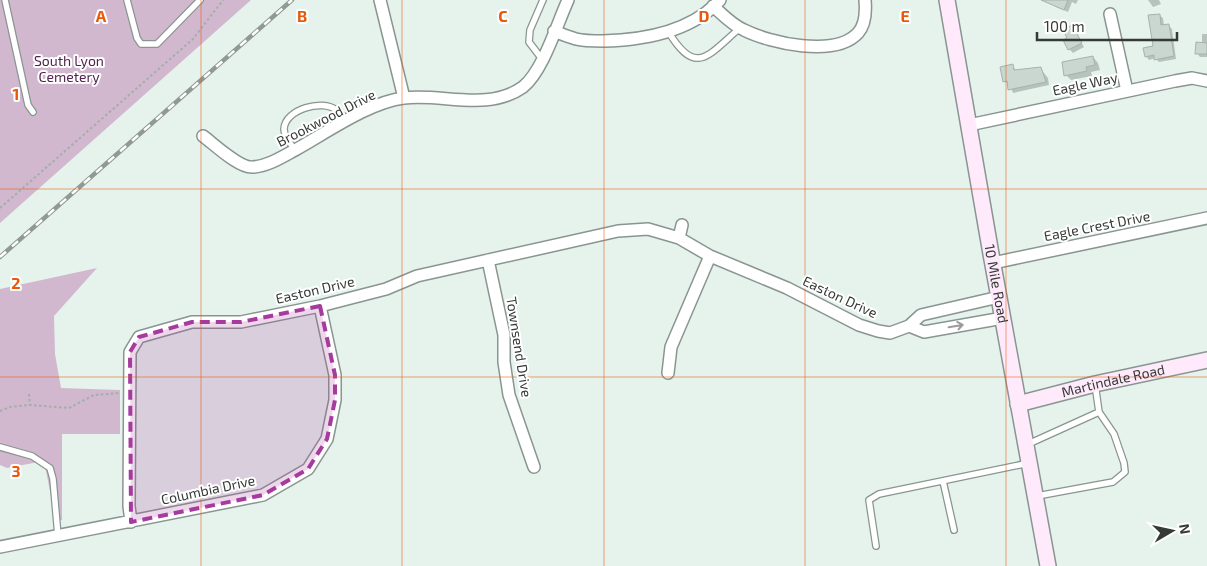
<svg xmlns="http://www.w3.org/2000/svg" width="1207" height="566" font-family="'Exo 2',sans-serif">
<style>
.green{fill:#d2b8ce}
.shadow{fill:#0003}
.building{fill:#cad6d0;stroke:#a6b2ad}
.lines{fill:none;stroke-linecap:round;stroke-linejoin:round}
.lane-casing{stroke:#899590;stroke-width:8}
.street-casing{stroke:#899590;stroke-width:14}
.secondary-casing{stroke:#899590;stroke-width:18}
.path{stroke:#a3ada8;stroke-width:2;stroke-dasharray:2.5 2.5;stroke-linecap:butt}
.lane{stroke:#fff;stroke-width:5.5}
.street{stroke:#fff;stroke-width:11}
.secondary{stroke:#ffeafc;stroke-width:15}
.rail-casing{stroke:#909994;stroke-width:4.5}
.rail{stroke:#fff;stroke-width:2.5;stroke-dasharray:8;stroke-linecap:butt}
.oneway{stroke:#9a9c9b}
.marked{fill:#a53b9d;fill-opacity:0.2;stroke:#a53b9d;stroke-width:4;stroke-dasharray:10 6;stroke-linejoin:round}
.grid{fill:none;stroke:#e8590c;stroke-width:1;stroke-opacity:0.55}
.labels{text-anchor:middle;stroke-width:4;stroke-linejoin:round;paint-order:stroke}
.park-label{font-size:14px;fill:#53254e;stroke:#fff}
.street-label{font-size:14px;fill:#353a37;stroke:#fff}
.grid-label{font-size:16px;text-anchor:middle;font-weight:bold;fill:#e8590c;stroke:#fff;stroke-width:4;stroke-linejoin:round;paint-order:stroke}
</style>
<rect width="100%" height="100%" fill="#e6f3ed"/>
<path class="green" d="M0,0H251L0,223Z
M97,268L54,316L55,354L61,388L120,390V434H62V520L56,521L44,461L7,468L0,465V289Z"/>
<path class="shadow" d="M1054,0H1078L1076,4L1072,2L1068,12L1056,7L1052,4Z
M1148,0H1159L1161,4L1153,7Z
M1159,15L1163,18L1164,26L1168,25L1172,29L1176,59L1159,62L1155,58L1149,60L1146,56L1154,47Z
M1072,27L1084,47L1073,53L1069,49V38Z
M1202,34H1207V57H1200L1197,53L1202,44Z
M1093,57L1098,63L1100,70L1091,72L1092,76L1071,80L1066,75Z
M1013,66L1016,71L1040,68L1048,78L1049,85L1013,93L1009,84L1004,81Z"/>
<path class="building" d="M1041,0H1068L1064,10Z
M1160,14L1161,25L1169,24L1174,56L1154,60V55L1145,57L1143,48L1153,46L1148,15Z
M1072,25L1082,43L1068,50L1063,40L1067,38L1063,30Z
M1196,42L1207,43V54H1195Z
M1093,56L1095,65L1086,67L1087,71L1064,76L1062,62Z
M1013,64L1014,70L1041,67L1046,82L1008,90L1007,81L1003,82L1000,67Z"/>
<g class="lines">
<defs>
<path id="lane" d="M5,0L28,105L33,112
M127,0L137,38L141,44H157L200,0
M668,31C696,78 708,55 740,28
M542,59L529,42L530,30L543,0
M295,150C291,144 284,137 284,129C285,109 323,99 336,110C340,112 343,118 347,122
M1026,445L1099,412
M0,447L32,456L50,468L53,479L58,536
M943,481L954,530
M1037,496L1113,482L1125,472L1124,463L1114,434L1099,412L1095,384
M876,546L869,500L879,494L1029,463"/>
<path id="street" d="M380,0L404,98
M713,6C723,15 732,25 744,30C770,43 835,58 858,33C866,24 866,11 865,0
M1110,14L1127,91
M554,31C561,34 569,37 576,39C584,41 594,41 603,41C644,40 691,32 720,0
M969,125L1175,81L1192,78L1207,81
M203,136C214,144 240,169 253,167C268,166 282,157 295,150C326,133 369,102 404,98C442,93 488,112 523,87C543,71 557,24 568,0
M679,238L682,225
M488,260L504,335V362L509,395L534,467
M993,263L1207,218
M909,326L924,332L1003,318
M668,373L671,347L710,256
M131,522L129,506L130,352L139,337L192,322H241L320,306L386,289L417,276L618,231L648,229L679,238L710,256L787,288L859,325L878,331L890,333L909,326L921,315L999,297
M0,547L263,495L308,469L327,439L335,400V375L320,306"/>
<g id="secondary">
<path id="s1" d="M947,0L991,254L1048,566"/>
<path id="s2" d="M1018,404L1095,384L1207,360"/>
</g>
</defs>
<use href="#lane" class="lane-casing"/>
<use href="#street" class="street-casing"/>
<use href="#secondary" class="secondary-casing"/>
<path class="path" d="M0,208L193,39L223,0
M29,394L30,405
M0,411L10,407L30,405L69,408L94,395L120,393"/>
<use href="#lane" class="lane"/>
<use href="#street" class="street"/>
<use href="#secondary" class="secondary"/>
<defs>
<path id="rail" d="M0,257L292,0"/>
</defs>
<use href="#rail" class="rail-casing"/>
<use href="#rail" class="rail"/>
</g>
<defs><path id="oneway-shaft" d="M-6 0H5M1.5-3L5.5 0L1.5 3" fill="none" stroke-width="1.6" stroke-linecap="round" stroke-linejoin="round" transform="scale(1.25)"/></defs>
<use class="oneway" href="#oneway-shaft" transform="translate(956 326) rotate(-10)"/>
<path class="marked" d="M320,306L335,375V400L327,439L308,469L263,495L131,522L130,352L139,337L192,322H241Z"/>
<path class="grid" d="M201,0V566M402,0V566M604,0V566M805,0V566M1006,0V566M0,189H1207M0,377H1207"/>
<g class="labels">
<g class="park-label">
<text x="69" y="66">South Lyon<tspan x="69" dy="16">Cemetery</tspan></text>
</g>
<g class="street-label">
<text transform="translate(1085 84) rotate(-12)" y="5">Eagle Way</text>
<text transform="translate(326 118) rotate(-27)" y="5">Brookwood Drive</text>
<text transform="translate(1097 226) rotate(-11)" y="5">Eagle Crest Drive</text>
<text dy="5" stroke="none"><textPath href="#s1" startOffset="288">10 Mile Road</textPath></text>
<text transform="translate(315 290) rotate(-13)" y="5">Easton Drive</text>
<text transform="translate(840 297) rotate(25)" y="5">Easton Drive</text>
<text transform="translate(519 347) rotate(81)" y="5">Townsend Drive</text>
<text dy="5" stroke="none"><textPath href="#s2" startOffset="98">Martindale Road</textPath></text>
<text transform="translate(208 490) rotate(-12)" y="5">Columbia Drive</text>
</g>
</g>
<g class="grid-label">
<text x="101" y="22">A</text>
<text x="302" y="22">B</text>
<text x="503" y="22">C</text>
<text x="704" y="22">D</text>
<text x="905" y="22">E</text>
<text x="16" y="100">1</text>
<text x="16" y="289">2</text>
<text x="16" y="477">3</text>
</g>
<g transform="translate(1172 531) rotate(81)" stroke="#ffffff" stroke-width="4" paint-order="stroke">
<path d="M0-4L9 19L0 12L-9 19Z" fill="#353a37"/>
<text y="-8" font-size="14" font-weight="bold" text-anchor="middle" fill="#353a37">N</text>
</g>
<path d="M1037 32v8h140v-8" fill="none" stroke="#353a37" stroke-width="2.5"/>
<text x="1044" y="32" font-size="15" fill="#353a37" stroke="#ffffff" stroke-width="4" paint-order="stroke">100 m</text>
</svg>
